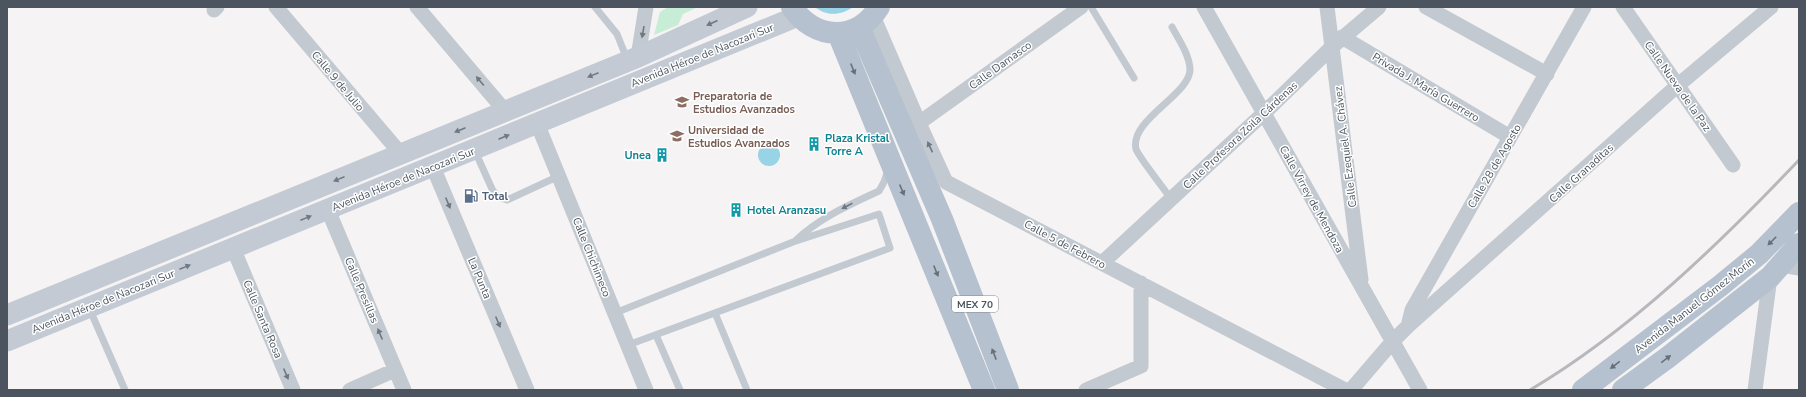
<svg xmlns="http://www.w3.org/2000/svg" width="1806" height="397" font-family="'Nunito Sans',sans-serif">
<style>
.green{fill:#c7edd7}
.water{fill:#98d3e6}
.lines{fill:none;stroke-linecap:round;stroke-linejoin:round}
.service{stroke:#c2c9d0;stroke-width:7}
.minor{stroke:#c2c9d0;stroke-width:15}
.secondary{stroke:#c3cad4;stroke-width:21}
.primary{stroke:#b5c1cf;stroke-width:22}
.rail{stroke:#b6b8bc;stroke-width:3}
.oneway{fill:#707882}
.oneway2{fill:#6f7881}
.oneway3{fill:#66707b}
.labels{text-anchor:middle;stroke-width:3;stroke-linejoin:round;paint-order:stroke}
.shield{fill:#fff;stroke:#82888f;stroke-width:1}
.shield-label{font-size:10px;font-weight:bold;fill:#4c555f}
.street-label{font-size:11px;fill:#4c555f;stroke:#fff}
.education-label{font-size:11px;font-weight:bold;fill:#785e54;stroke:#fff;text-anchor:start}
.culture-label{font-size:11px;font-weight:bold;fill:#0d838f;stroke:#fff;text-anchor:start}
.service-label{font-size:11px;font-weight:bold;fill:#4e5e75;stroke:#fff;text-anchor:start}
</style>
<rect width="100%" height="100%" fill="#f5f3f3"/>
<path class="green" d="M668,7H698L683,14L678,25L654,35L660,12Z"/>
<path class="water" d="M815,7H853C842,15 827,17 815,7Z
M758 155a11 11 0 1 1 22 0a11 11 0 1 1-22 0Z"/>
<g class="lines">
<path class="service" d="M595,7L617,34L627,59
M1091,7L1134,78
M475,151L492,189L498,197L507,200L559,176
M1171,199C1165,190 1138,156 1136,149C1129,120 1191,94 1190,69C1189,54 1179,40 1172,27
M795,241C819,218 849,205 879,191L884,182L888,170
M90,310L125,390
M615,313L793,242L879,214L890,248L628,345
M715,313L747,390
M656,335L680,390"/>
<path class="minor" d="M276,7L401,154
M417,7L505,111
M1204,7L1420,390
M1327,7L1361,280
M1426,7L1547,74
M1623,7L1733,165
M214,10L217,7
M873,16L919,123L946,182L1345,390
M1342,37L1510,137
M638,57L646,7
M537,123L646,390
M919,123L1081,7
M433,167L527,390
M328,210L404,390
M233,248L293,390
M1102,263L1264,113L1333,46L1379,7
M1781,265L1799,268
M1408,326L1412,310L1584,7
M350,390L395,370
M1086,390L1141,366V283
M1351,390L1393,341L1408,326L1677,86L1771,7
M1755,390L1770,277"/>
<path class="secondary" d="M7,315L638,57L747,7
M7,341L798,16"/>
<path class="primary" d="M792,7C815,41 857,42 879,7
M859,27L942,219L1008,390
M838,33L984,390
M1583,390L1720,286L1759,254L1799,213
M1623,390L1667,358L1770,277L1799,244"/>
<path class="rail" d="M1530,390C1631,330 1718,245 1799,160"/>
</g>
<defs><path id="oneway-solid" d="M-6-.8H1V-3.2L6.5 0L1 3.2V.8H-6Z"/></defs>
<g class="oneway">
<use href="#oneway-solid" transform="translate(712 23) rotate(156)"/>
<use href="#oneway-solid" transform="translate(593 75) rotate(158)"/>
<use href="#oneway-solid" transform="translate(460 130) rotate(157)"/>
<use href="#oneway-solid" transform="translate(504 137) rotate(-23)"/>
<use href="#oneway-solid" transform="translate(339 179) rotate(158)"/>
<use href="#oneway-solid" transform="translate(306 218) rotate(-22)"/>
<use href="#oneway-solid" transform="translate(185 267) rotate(-22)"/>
</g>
<g class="oneway2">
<use href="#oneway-solid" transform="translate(643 32) rotate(100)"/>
<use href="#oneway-solid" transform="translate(480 81) rotate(-130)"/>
<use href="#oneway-solid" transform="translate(930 147) rotate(-115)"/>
<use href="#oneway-solid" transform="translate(448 203) rotate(67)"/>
<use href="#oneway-solid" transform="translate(847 206) rotate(153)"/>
<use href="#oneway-solid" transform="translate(498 322) rotate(67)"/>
<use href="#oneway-solid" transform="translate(380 334) rotate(-113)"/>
<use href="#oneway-solid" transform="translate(286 374) rotate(67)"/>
</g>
<g class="oneway3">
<use href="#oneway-solid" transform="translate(853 69) rotate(68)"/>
<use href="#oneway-solid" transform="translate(902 190) rotate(67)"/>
<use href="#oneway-solid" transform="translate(1772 241) rotate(135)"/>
<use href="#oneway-solid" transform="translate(936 271) rotate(68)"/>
<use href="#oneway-solid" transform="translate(994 354) rotate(-111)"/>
<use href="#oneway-solid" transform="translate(1666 359) rotate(-37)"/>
<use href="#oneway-solid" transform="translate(1615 365) rotate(143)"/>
</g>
<defs>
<symbol id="university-bare" viewBox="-9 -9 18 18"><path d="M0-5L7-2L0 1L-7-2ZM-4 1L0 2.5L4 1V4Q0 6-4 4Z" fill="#8d6e63" stroke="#fff" stroke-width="2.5" paint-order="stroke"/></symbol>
<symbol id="building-bare" viewBox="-9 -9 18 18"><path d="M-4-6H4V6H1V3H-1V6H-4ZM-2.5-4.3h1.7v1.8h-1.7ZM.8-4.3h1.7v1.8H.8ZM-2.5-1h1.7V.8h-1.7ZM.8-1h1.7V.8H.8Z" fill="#0f9aa8" stroke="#fff" stroke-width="2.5" paint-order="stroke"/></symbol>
<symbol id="fuel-bare" viewBox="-9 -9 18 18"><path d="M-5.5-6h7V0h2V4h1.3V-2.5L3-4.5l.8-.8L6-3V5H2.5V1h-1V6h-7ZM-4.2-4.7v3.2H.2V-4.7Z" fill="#5c6f8a" stroke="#fff" stroke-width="2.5" paint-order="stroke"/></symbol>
</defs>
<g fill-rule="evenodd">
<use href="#university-bare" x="672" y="92" width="20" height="20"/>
<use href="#university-bare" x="667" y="126" width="20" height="20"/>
<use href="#building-bare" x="804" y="134" width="20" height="20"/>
<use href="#building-bare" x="652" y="145" width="20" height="20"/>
<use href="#fuel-bare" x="461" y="186" width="20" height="20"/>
<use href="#building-bare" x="726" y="200" width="20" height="20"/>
</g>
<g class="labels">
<rect class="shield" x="952" y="296" width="46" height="16" rx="3"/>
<g class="shield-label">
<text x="975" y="308">MEX 70</text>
</g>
<g class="street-label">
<text transform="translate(702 55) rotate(-22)" y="4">Avenida Héroe de Nacozari Sur</text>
<text transform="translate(1000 65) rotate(-36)" y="4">Calle Damasco</text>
<text transform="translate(338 81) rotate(50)" y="4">Calle 9 de Julio</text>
<text transform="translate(1678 86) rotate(55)" y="4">Calle Nueva de la Paz</text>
<text transform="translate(1426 87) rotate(31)" y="4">Privada J. María Guerrero</text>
<text transform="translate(1240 135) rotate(-43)" y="4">Calle Profesora Zoila Cárdenas</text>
<text transform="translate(1345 147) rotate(-97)" y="4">Calle Ezequiel A. Chávez</text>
<text transform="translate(1494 166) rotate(-60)" y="4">Calle 28 de Agosto</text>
<text transform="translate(1581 173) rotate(-42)" y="4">Calle Granaditas</text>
<text transform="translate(403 179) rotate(-22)" y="4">Avenida Héroe de Nacozari Sur</text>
<text transform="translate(1312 199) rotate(61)" y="4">Calle Virrey de Mendoza</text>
<text transform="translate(1065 244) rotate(28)" y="4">Calle 5 de Febrero</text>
<text transform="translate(592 257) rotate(68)" y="4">Calle Chichimeco</text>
<text transform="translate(480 278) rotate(67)" y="4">La Punta</text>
<text transform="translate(362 290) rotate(67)" y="4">Calle Presillas</text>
<text transform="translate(103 301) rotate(-22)" y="4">Avenida Héroe de Nacozari Sur</text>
<text transform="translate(1694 305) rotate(-38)" y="4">Avenida Manuel Gómez Morín</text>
<text transform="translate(263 319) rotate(67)" y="4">Calle Santa Rosa</text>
</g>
<g class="education-label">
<text x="693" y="100">Preparatoria de<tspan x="693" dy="13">Estudios Avanzados</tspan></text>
<text x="688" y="134">Universidad de<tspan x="688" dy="13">Estudios Avanzados</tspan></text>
</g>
<g class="culture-label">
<text x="825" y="142">Plaza Kristal<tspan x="825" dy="13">Torre A</tspan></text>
<text x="651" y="159" text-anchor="end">Unea</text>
<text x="747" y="214">Hotel Aranzasu</text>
</g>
<g class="service-label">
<text x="482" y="200">Total</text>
</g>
</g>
<rect width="1806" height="397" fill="none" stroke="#4c555f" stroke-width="16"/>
</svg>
